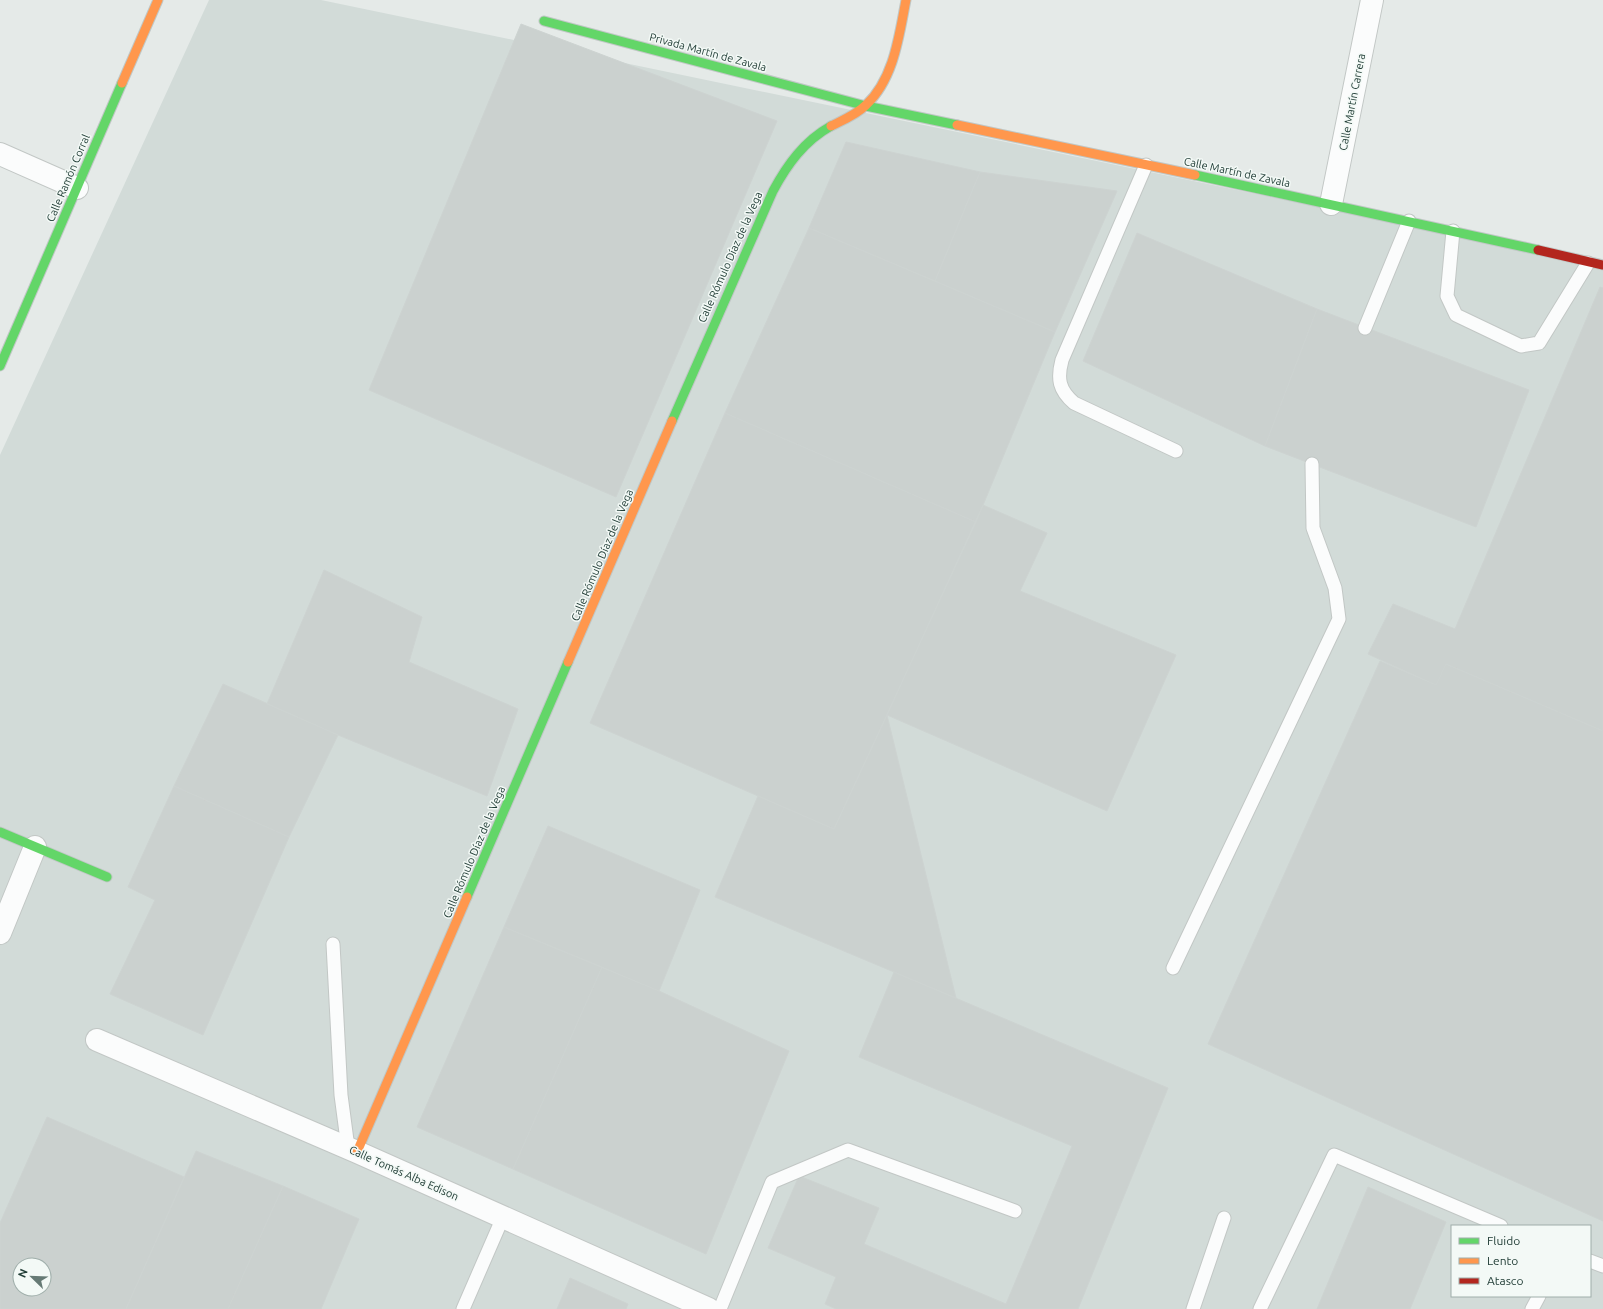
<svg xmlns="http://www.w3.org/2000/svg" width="1603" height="1309" font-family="Ubuntu,sans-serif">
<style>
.built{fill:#d2dbd8;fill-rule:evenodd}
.building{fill:#cbd1cf;stroke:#cdd3d1;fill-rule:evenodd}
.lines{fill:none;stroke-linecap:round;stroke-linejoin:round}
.lane-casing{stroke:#c2c7c5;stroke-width:15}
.street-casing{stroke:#c2c7c5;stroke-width:24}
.fast-casing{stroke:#c0c7c5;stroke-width:11}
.slow-casing{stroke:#c0c7c5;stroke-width:11}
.jam-casing{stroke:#c0c7c5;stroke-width:11}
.lane{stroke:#fbfcfc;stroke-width:13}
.street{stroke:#fbfcfc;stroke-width:22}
.fast{stroke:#63d668;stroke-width:9}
.slow{stroke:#ff974d;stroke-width:9}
.jam{stroke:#b3261e;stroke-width:9}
.labels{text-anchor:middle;stroke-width:3;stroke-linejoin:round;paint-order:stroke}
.street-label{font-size:11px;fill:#223e37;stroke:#f3f9f6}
</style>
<rect width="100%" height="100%" fill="#e5eae8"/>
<path class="built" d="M209,0H321L1603,266V1309H0V455ZM1452,1226H1590V1296H1452ZM20,1265H44V1289H20Z"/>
<path class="building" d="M521,24L777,121L616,497L369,390Z
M846,142L980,172L935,281L809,228Z
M980,172L1117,191L1055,332L935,281Z
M809,228L1055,332L976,522L725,413Z
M1137,233L1317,309L1265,446L1083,361Z
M1600,287L1603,288V731L1446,664L1436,685L1368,654L1393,604L1455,629Z
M1317,309L1529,390L1476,527L1265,446Z
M725,413L976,522L834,829L590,723Z
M983,505L1047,533L1020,591L1176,655L1107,811L887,715Z
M324,570L422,617L409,662L518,709L487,796L338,735L267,704Z
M1380,661L1436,685L1446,664L1603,731V1221L1208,1044Z
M223,684L338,735L289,837L174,786Z
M887,715L956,998L715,897L758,796L834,829Z
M174,786L289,837L203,1035L110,994L155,900L128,887Z
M548,826L700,890L659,991L504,927Z
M504,927L602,967L513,1169L417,1127Z
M602,967L659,991L789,1051L706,1254L513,1169Z
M894,972L1168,1088L1078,1309H836L825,1304L836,1277L768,1248L799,1176L879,1208L864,1244L1006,1304L1072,1146L859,1057Z
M47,1117L184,1177L126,1309H0V1223ZM20,1265H44V1289H20Z
M196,1151L283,1186L228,1309H126Z
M283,1186L359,1219L321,1309H228Z
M1368,1187L1446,1222L1410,1309H1317Z
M570,1278L628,1304L626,1309H557Z"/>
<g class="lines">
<defs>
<path id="lane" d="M1146,165L1062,360C1057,379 1059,390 1074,403L1176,451
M1453,231L1447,296L1456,315L1521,346L1539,343L1588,263
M1365,328L1409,221
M333,944L341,1095L348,1148
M1173,968L1339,619L1335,588L1313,528L1312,464
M1590,1261L1603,1266
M463,1309L503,1217
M720,1309L772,1182L848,1150L1015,1211
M1193,1309L1224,1218
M1260,1309L1334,1155L1501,1226
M1532,1309L1539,1296"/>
<path id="street" d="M0,154L77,188
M1331,204L1372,0
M0,933L35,847
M97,1040L357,1152L709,1309"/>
<path id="fast" d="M544,21L866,106L957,125
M1195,175L1538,250
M0,366L122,83
M672,421L773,191C787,165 804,141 831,126
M0,832L107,877
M467,897L568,662"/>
<path id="slow" d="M122,83L158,0
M957,125L1195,175
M831,126C843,120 856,115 866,105C894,79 899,36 906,0
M568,662L672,421
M357,1152L467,897"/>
<path id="jam" d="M1538,250L1603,265"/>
</defs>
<use href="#lane" class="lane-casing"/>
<use href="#street" class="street-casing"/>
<use href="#fast" class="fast-casing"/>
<use href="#slow" class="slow-casing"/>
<use href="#jam" class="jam-casing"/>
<use href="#lane" class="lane"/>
<use href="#street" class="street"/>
<use href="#fast" class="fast"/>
<use href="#slow" class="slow"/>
<use href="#jam" class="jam"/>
</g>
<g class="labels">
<g class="street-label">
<text transform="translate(708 52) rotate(15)" y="4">Privada Martín de Zavala</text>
<text transform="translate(1352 102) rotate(-79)" y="4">Calle Martín Carrera</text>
<text transform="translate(1237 172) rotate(12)" y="4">Calle Martín de Zavala</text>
<text transform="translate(68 178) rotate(-67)" y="4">Calle Ramón Corral</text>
<text transform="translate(730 257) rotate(-66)" y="4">Calle Rómulo Díaz de la Vega</text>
<text transform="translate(602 555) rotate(-67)" y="4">Calle Rómulo Díaz de la Vega</text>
<text transform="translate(474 852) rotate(-67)" y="4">Calle Rómulo Díaz de la Vega</text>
<text transform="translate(404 1173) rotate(24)" y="4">Calle Tomás Alba Edison</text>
</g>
</g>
<rect x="1451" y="1225" width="140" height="72" fill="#f3f9f6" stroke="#9faeaa"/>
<rect x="1459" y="1238" width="20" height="6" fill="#63d668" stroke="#9faeaa"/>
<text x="1487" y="1245" font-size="12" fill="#223e37">Fluido</text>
<rect x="1459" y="1258" width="20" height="6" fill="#ff974d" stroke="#9faeaa"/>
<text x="1487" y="1265" font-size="12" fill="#223e37">Lento</text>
<rect x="1459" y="1278" width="20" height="6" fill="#b3261e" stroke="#9faeaa"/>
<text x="1487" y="1285" font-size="12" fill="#223e37">Atasco</text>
<g transform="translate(32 1277) rotate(293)"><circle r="19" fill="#f3f9f6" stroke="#9faeaa"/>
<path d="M0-3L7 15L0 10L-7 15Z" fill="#667a75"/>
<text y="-6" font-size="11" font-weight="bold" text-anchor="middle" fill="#223e37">N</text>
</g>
</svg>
